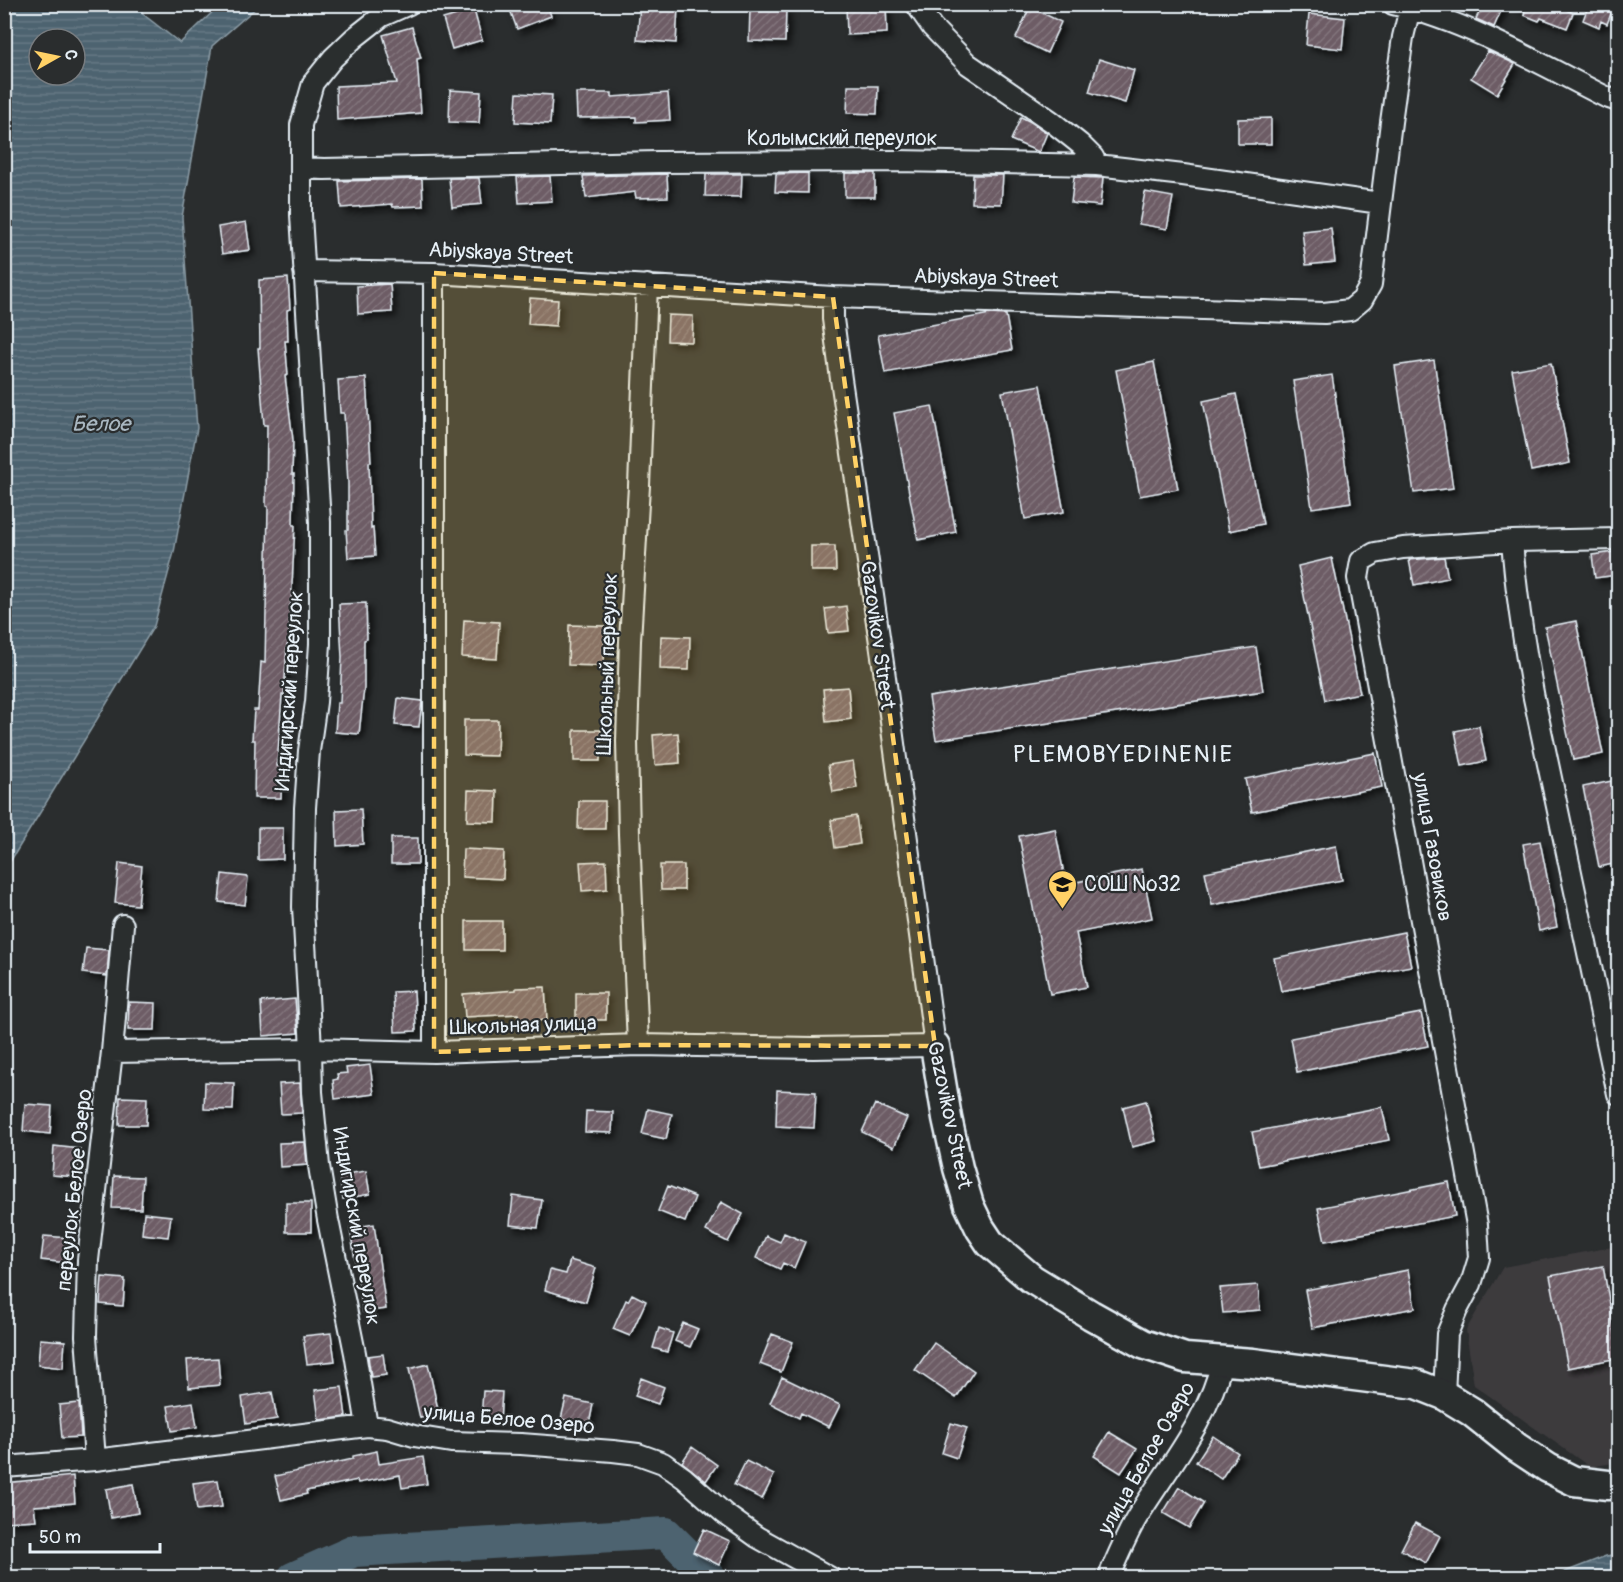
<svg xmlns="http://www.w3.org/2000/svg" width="1623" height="1582" font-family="Pangolin,sans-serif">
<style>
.built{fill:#3e3b3e}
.water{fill:url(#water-rules);stroke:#8b9ca6;stroke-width:1.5;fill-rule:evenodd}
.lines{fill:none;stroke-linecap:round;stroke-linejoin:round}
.river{stroke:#4d6370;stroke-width:32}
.building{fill:url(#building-hatch);stroke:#e8f1f8;stroke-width:1.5;filter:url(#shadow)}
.street-casing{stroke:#e8f1f8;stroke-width:24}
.secondary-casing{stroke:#e8f1f8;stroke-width:33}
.street{stroke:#2a2d2e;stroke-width:20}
.secondary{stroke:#2a2d2e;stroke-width:28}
.marked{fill:#ffd166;fill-opacity:0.2;stroke:#ffd166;stroke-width:4.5;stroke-dasharray:12 8;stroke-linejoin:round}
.labels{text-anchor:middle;stroke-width:4.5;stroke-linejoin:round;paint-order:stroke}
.street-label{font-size:21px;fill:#e8f1f8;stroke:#2a2d2e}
.poi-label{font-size:21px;fill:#e8f1f8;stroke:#2a2d2e;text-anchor:start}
.water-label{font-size:22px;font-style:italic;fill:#aab8c2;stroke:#2a2d2e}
.quarter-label{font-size:24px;letter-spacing:1.5px;fill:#e8f1f8;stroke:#2a2d2e}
</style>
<defs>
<pattern id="water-rules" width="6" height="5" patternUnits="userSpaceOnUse" patternTransform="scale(1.5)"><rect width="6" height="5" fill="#4d6370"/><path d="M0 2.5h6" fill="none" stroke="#677a85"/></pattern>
<pattern id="building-hatch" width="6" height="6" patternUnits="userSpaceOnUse" patternTransform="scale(1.5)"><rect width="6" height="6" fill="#6d5c65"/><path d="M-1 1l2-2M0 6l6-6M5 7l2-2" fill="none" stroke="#82747c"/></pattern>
<filter id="shadow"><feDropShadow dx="4.5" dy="4.5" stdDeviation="3" flood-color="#0009"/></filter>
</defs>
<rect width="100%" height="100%" fill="#2a2d2e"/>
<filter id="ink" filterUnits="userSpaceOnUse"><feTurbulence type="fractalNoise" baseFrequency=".0167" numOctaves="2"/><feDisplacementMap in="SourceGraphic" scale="12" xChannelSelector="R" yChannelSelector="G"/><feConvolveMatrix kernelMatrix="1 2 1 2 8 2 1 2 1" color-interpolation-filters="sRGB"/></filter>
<g filter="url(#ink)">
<path class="built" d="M1618,1246V1462L1590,1467L1474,1385L1466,1330L1503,1267Z"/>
<path class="water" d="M5,4L138,5L144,15L180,43L220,5H259L212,46L194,148L182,217L197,428L174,552L154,626L5,870ZM39,39H75V75H39Z
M1618,1554V1577H1552L1606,1556Z"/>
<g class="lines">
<path class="river" d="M293,1578L354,1551L666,1533L711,1578"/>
</g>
<path class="building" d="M508,4H547L551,16L517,29Z
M846,4H886L887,33L847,35Z
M1482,4H1504L1494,27L1476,19Z
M1510,4H1553L1573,13L1567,28L1541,18L1539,21L1524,15L1525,11Z
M1589,4H1615L1607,24L1601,21L1599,27L1583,20Z
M640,5L678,7L676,43L637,40Z
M1030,7L1061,22L1047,53L1016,38Z
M750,8L786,9L785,42L749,41Z
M474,10L482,40L452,49L443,19Z
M1309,14L1345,18L1342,49L1306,45Z
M412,27L421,58L417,59L421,113L337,120L336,86L397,83L383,35Z
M1488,51L1515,64L1497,94L1471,78Z
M1099,59L1134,70L1125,103L1089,92Z
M848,86H878L877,114L847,113Z
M450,90L481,92L479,123L449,122Z
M517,93L552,95L550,124L515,122Z
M576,93H612V97L668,93L670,120L636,122V117L577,118Z
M1021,117L1029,121L1047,133L1039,152L1011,140Z
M1271,118V144H1238V119Z
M808,173V193L775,192L776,174Z
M845,173H875V197H845Z
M667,174L668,197L636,198L635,192L586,198L583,176Z
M706,174H742L741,197L705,196Z
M973,175H1003L1001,204L972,203Z
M550,176L552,201L519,203L517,177Z
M1074,177L1103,178L1100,206L1071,203Z
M449,178H479L482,204L452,207Z
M422,179L423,206L393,207L392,204L341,208L339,181Z
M1145,192L1173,197L1167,229L1139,224Z
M246,222L250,250L222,254L218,227Z
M1331,228L1335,262L1306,265L1302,231Z
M288,278L290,309L287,310L288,341H285L288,375L285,376L293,440L292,474H294L293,525H295L291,605H290L289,645H287L284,695H282L277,766H282L281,798H254L255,740H252L254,710H258L261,662L265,663L268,507L266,506L267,425H264L258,348H260L259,280Z
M390,284L392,312L358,314L357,286Z
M530,298L558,300L556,326L528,324Z
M990,314L1006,315L1012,350L885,373L878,335Z
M668,315L693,316L692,342L667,341Z
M1434,360L1453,488L1414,493L1395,366Z
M1154,362L1178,489L1140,496L1116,370Z
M1551,363L1570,463L1531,471L1512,370Z
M1332,375L1351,502L1312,508L1293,381Z
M366,378L371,462H369L371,529L373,528L375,556L348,558L346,530H348V483L344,413H340L338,380Z
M1040,385L1064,512L1025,519L1002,392Z
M1236,394L1263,524L1229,531L1203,401Z
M932,406L956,532L918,540L894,413Z
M811,546H835L836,571H811Z
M1614,552L1617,575L1595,578L1592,555Z
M1444,557L1448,578L1414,585L1409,560Z
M1332,558L1360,693L1325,700L1298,566Z
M366,603L367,639L364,640V688L359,734L335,732L337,703H340L342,657L339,604Z
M846,606L849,631L828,633L825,609Z
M464,620L499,622L497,659L462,657Z
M1576,621L1603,754L1573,760L1545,627Z
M569,625L605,626L604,666L568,665Z
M661,636L690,637L689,670L660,669Z
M1256,647L1263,691L936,740L929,697Z
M848,687L851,719L826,722L823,689Z
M398,698L422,701L419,727L395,725Z
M464,720H498L497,756L464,755Z
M1479,726L1486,761L1462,766L1455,731Z
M574,730H601L600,761H574Z
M678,733L680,763L655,765L653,735Z
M1375,753L1382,787L1252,812L1245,779Z
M853,761L857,788L833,792L828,765Z
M1612,781L1618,811V863L1599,867L1583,787Z
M468,790L497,791L496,822L467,821Z
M579,801H605V829H578Z
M361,809L363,844L337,846L336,810Z
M856,816L860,844L835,848L831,820Z
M258,828H283V859L258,860Z
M1055,829L1066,884L1142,869L1152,918L1076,933L1087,987L1050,994L1019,836Z
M391,838H418V864H391Z
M1540,841L1557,927L1539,931L1523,844Z
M1336,846L1342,880L1212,905L1205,872Z
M463,849L504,851L503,879L462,877Z
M606,861L607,889L582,891L580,862Z
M119,863L142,866L138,905L115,903Z
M660,865H684V890H661Z
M222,874L248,877L245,905L219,902Z
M466,921H502V950H466Z
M1404,932L1411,966L1281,991L1274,958Z
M86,948L109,950L107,976L83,973Z
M545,987L547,1020L518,1022V1014L465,1017L463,994L516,990V988Z
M414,991L416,1031L395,1032L393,992Z
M576,993H606V1020H576Z
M295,999L298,1033L263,1036L261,1002Z
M129,1002L156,1003L155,1030H128Z
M1421,1013L1428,1046L1297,1072L1291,1038Z
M370,1065L374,1094L335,1099L333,1080L338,1079L337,1074L347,1073L346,1068Z
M205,1082L234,1083L233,1110L204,1109Z
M300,1083L302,1113L281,1114L279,1084Z
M777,1090L816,1092L814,1128L776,1126Z
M120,1097L147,1098L146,1125H119Z
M1146,1101L1156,1141L1132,1147L1123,1107Z
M25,1104L52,1106L50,1134L23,1131Z
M875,1104L907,1118L894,1147L862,1132Z
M1382,1107L1389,1140L1259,1166L1252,1132Z
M648,1109L672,1114L666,1139L642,1134Z
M586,1111L613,1112L612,1133L585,1132Z
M305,1142L307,1165L280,1167L279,1143Z
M54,1146L80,1149L77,1177L52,1175Z
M366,1171L370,1194L343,1199L339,1175Z
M114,1176L143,1177L141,1209L112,1208Z
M1449,1182L1455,1216L1325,1241L1318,1208Z
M668,1186L695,1197L685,1222L658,1211Z
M513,1196L542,1200L538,1228L510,1225Z
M721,1202L743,1214L728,1242L706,1231Z
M286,1203H311V1232H286Z
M144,1213L171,1216L168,1237L142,1234Z
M374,1224L386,1309L363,1312L350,1228Z
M784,1233L805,1242L794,1268L783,1263L780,1269L756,1258L766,1236L780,1242Z
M44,1236L70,1238L67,1263L41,1260Z
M570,1260L596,1268L586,1302L545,1290L550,1270L566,1274Z
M1603,1266L1618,1350V1358L1568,1368L1550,1276Z
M1408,1270L1415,1308L1312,1328L1305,1290Z
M102,1277L125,1279L123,1306L100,1304Z
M1258,1285L1260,1310L1223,1313L1220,1288Z
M632,1294L646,1301L630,1336L613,1329L626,1300L628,1301Z
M683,1323L698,1329L690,1347L675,1341Z
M659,1328L673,1333L667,1352L653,1348Z
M331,1333L335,1361L307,1364L303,1336Z
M772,1334L793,1342L781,1372L760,1364Z
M40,1339L65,1341L63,1368L38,1365Z
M934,1343L974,1371L956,1398L915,1370Z
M383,1354L386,1375L371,1377L368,1356Z
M218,1358L220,1385L189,1388L187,1360Z
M428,1364L439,1414L420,1418L409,1369Z
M782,1377L840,1405L829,1427L801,1413L799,1418L770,1403Z
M641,1378L664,1387L658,1404L635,1396Z
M342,1387L346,1417L319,1420L315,1390Z
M483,1391L502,1392L500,1421L481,1420Z
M272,1392L277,1419L246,1424L242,1397Z
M566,1398L593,1404L589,1425L561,1419Z
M193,1402L197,1427L172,1431L168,1406Z
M79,1403L81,1437L62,1438L59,1405Z
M951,1423L967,1428L957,1458L942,1453Z
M1109,1432L1137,1449L1121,1473L1094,1456Z
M1213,1436L1238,1453L1221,1479L1196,1462Z
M692,1447L717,1465L706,1481L682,1462Z
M377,1451L379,1464L423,1457L427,1484L402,1488L400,1475L358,1483L357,1480L306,1491L307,1494L281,1500L275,1476L353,1459V1456Z
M746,1461L774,1475L762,1499L734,1485Z
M73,1476L75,1503L34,1506L36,1520L4,1522V1483Z
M218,1480L222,1507L197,1510L193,1483Z
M133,1484L138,1513L111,1518L106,1489Z
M1179,1487L1204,1503L1189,1528L1163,1513Z
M1415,1523L1440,1536L1426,1563L1401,1550Z
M704,1529L730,1541L719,1565L693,1552Z"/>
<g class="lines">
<defs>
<path id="street" d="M916,4L932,27L968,64L1051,121L1080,144L1093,157L1097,165
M1393,4C1468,22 1537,62 1606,97L1618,101
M301,168L324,169L658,162L897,161L1097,165L1183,175L1380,203
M304,271L434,273L833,297L1324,313L1350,310L1362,300L1371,284L1391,122L1403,37L1411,4
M434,273V1052
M1512,541C1516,594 1524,645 1534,698L1618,1094
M638,1045L629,834L627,741L630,641L639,486L647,285
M112,1052L311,1049L434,1052L638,1045L813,1048L935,1046L884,670L841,379L833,319V297
M1444,1395L1447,1334L1457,1310L1471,1284L1479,1258L1477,1225L1358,578L1361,561L1375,553L1403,548L1512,541L1618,539
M367,1426L355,1353L328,1220L319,1166L312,1092L311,1049L303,907L305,808L309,751L316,702L320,644V522L301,215V125L313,83L333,58L354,38L382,16L409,4
M95,1460L86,1336L88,1260L112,1052L123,925
M4,1467L95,1460L367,1426L387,1428L414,1436L451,1442L521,1444L613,1451L638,1454L663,1463L684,1478L725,1514L757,1537L831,1578
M1108,1578C1117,1558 1125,1538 1136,1519C1166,1470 1210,1418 1222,1361"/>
<path id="secondary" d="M935,1046L947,1118L958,1168L969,1205L980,1228L990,1243L1032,1279L1091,1315L1143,1344L1185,1358L1253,1363L1416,1384L1444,1395L1472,1412L1516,1447L1548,1468L1574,1481L1608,1485H1618"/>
</defs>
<use href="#street" class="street-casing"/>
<use href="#secondary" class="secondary-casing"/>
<use href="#street" class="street"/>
<use href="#secondary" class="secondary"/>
</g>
</g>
<path class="marked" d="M434,273L833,297L935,1046L638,1045L434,1052Z"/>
<defs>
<symbol id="school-pin" viewBox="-11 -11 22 30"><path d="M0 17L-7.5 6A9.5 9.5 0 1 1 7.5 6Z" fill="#ffd166" stroke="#2a2d2e"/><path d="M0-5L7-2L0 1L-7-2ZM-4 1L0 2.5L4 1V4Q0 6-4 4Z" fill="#111"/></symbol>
</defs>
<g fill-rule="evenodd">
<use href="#school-pin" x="1046" y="868" width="33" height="45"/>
</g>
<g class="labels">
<g class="street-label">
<text x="842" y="145">Колымский переулок</text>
<text transform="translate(501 253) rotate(3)" y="7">Abiyskaya Street</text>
<text transform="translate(986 278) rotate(2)" y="7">Abiyskaya Street</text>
<text transform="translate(878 635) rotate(82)" y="7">Gazovikov Street</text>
<text transform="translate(607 664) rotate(-88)" y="7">Школьный переулок</text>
<text transform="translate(289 691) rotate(-86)" y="7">Индигирский переулок</text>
<text transform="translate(1433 847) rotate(80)" y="7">улица Газовиков</text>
<text transform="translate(523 1025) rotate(-2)" y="7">Школьная улица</text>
<text transform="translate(950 1115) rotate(78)" y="7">Gazovikov Street</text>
<text transform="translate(74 1190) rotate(-84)" y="7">переулок Белое Озеро</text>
<text transform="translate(357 1226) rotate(80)" y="7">Индигирский переулок</text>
<text transform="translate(509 1419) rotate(5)" y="7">улица Белое Озеро</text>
<text transform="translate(1146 1458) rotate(-60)" y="7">улица Белое Озеро</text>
</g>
<g class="poi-label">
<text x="1084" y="891">СОШ №32</text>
</g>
<g class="water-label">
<text x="101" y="431">Белое</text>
</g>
<g class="quarter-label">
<text x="1123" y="762">PLEMOBYEDINENIE</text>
</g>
</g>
<rect width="1623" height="1582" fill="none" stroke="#2a2d2e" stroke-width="24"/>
<rect x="12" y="12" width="1599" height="1558" fill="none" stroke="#e8f1f8" stroke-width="2" filter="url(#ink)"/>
<g transform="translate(57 57) rotate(81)"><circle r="28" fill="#2a2d2e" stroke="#767b7f" stroke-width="1.5"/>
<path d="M0-4.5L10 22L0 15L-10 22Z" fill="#ffd166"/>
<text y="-9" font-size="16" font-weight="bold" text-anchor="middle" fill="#e8f1f8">С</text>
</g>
<path d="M30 1543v9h130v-9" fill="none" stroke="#e8f1f8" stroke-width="3"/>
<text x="39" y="1543" font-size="18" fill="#e8f1f8" stroke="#2a2d2e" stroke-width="4.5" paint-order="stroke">50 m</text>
</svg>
